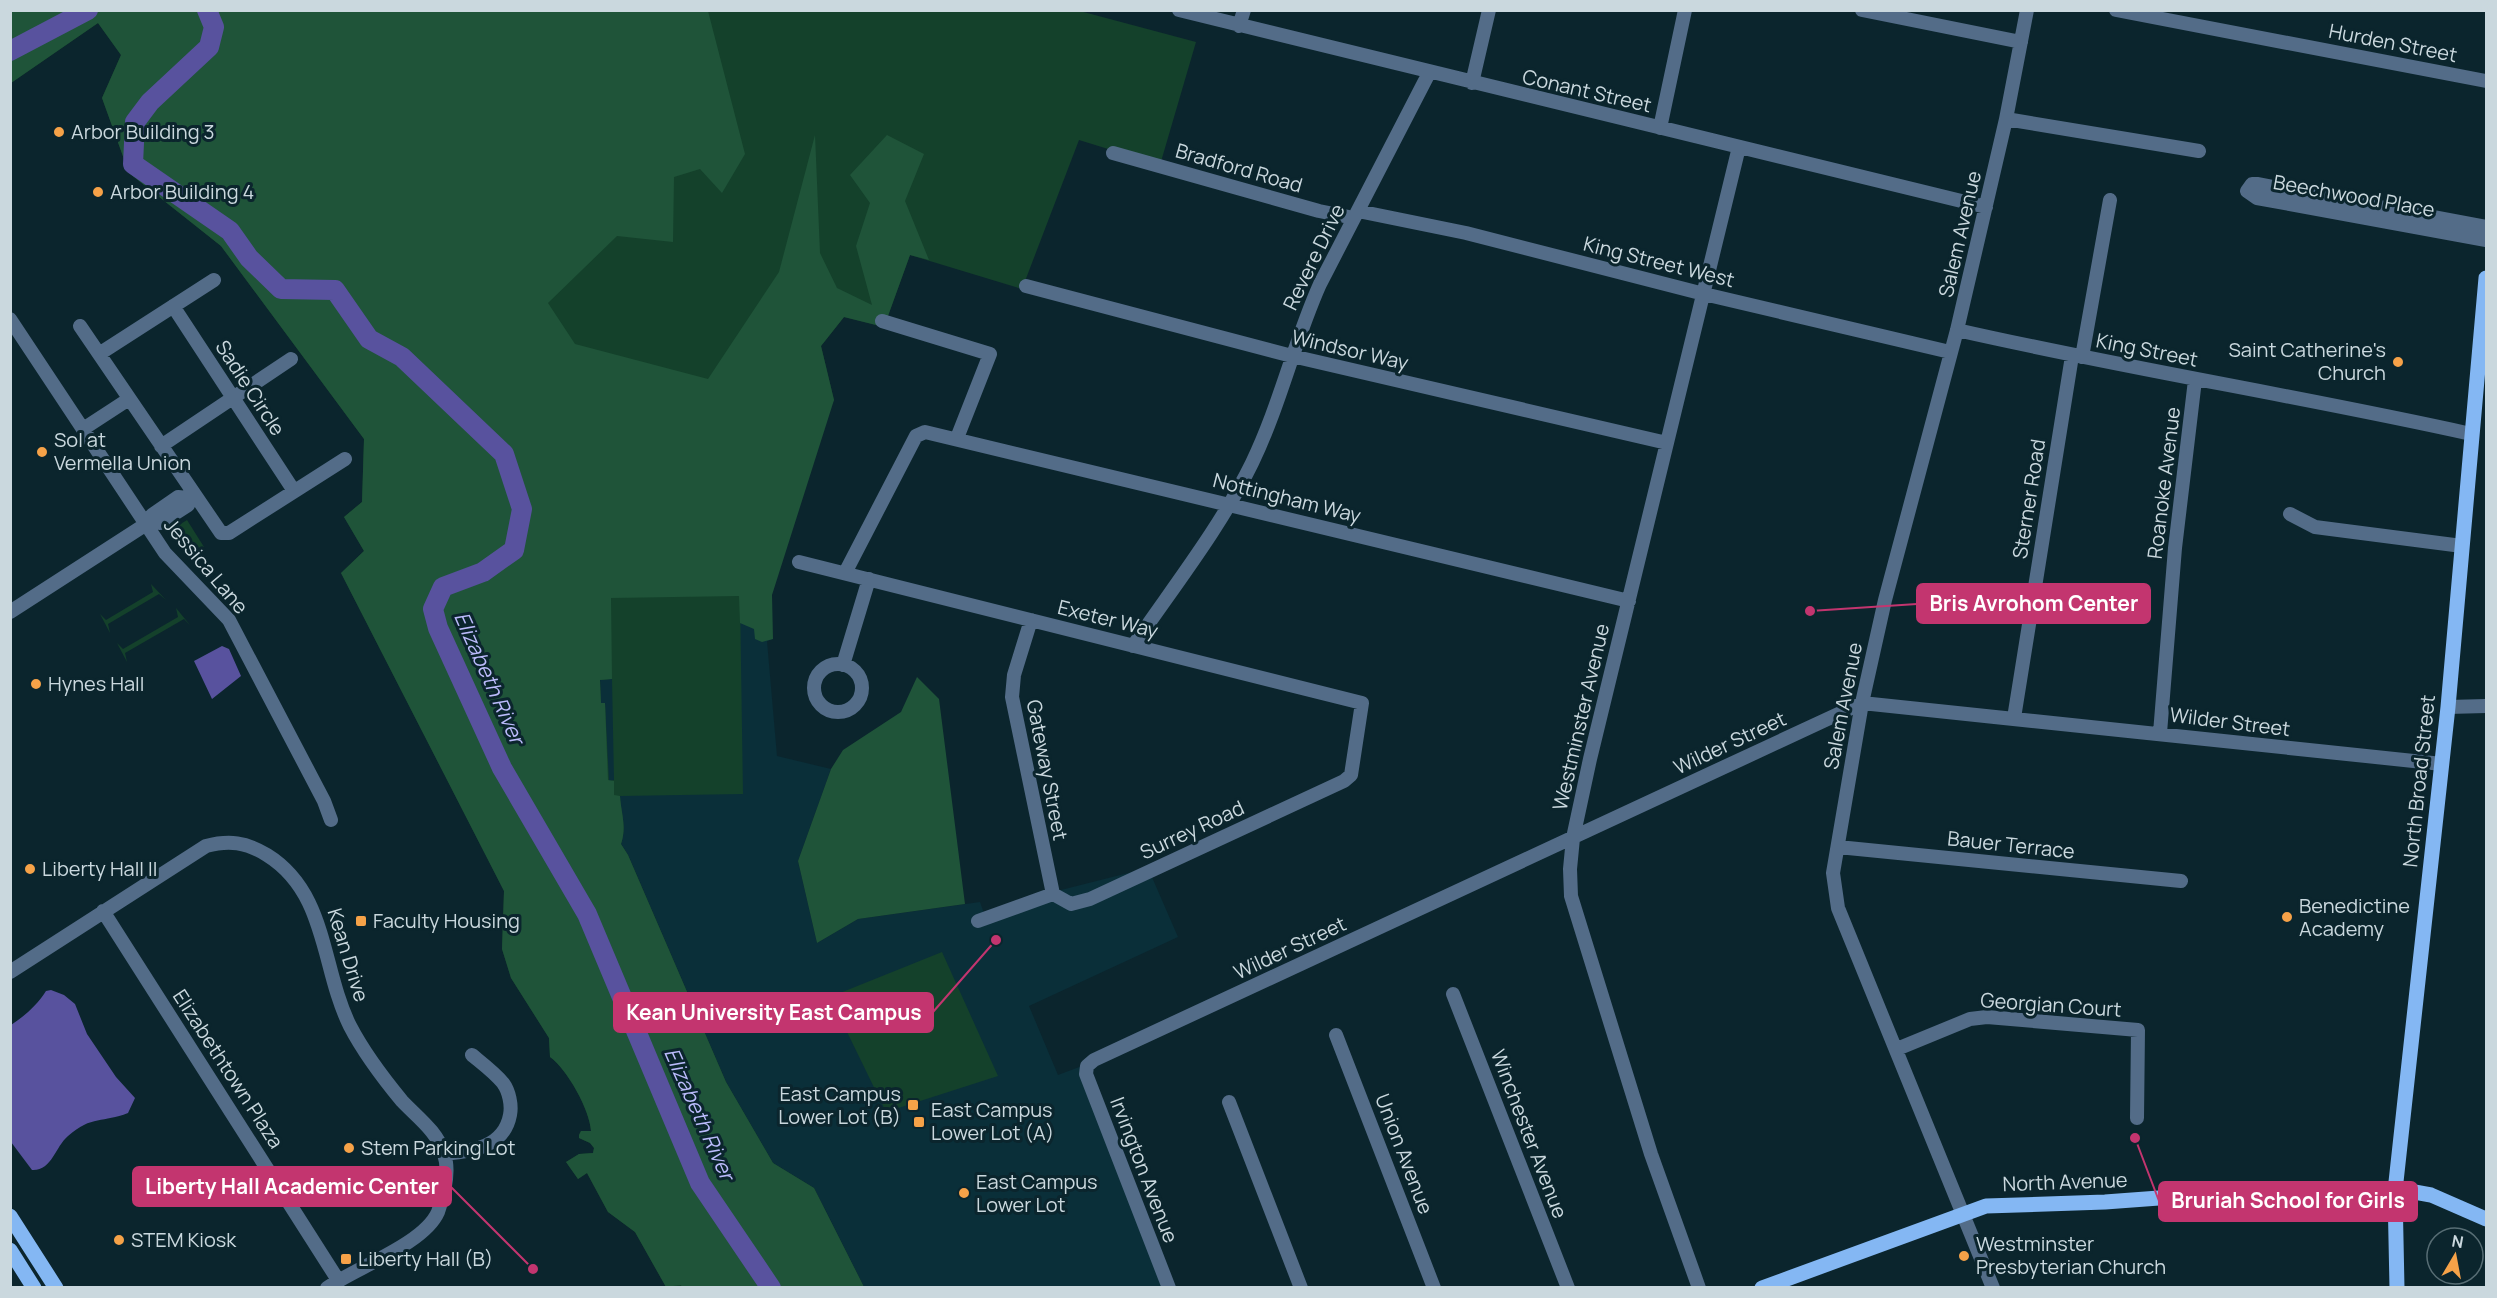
<svg xmlns="http://www.w3.org/2000/svg" width="2497" height="1298" font-family="Manrope,sans-serif">
<style>
.built{fill:#0a2f39}
.green{fill:#14412b;fill-rule:evenodd}
.forest{fill:#1f5439}
.water{fill:#58529e}
.lines{fill:none;stroke-linecap:round;stroke-linejoin:round}
.river{stroke:#58529e;stroke-width:20}
.minor{stroke:#536c88;stroke-width:14}
.major{stroke:#84b7f3;stroke-width:15}
.poi-dot{fill:#f6a248;stroke:#0b252d;stroke-width:2}
.labels{text-anchor:middle;stroke-width:6;stroke-linejoin:round;paint-order:stroke}
.street-label{font-size:20px;fill:#cad8de;stroke:#0b252d}
.poi-label{font-size:20px;fill:#cad8de;stroke:#0b252d;text-anchor:start}
.water-label{font-size:21px;font-style:italic;fill:#bbbbfb;stroke:#0b252d}
.leader{fill:none;stroke:#c3356f;stroke-width:2}
.callout-dot{fill:#c3356f;stroke:#0b252d;stroke-width:2}
.callout{fill:#c3356f;stroke:#c3356f;stroke-width:2}
.callout-label{font-size:21px;text-anchor:middle;font-weight:bold;fill:#fff}
</style>
<rect width="100%" height="100%" fill="#0b252d"/>
<path class="built" d="M740,596L773,639L767,641L777,756L831,769L798,861L817,943L858,919L980,902L985,916L1057,891L1148,868L1178,937L1029,1006L1058,1075L1082,1066L1166,1287H864L814,1188L773,1163L726,1082L628,855L621,844L608,781L604,703H601L600,679H612Z"/>
<path class="green" d="M11,10H1076L1196,42L1160,165L1079,140L1022,289L910,255L884,327L844,317L821,346L834,400L740,597L743,794L620,796C621,814 627,826 621,844L628,855L726,1082L773,1163L814,1188L864,1287H666L635,1232L608,1212L587,1173L578,1179L566,1162L579,1154L593,1153L594,1148L590,1143L579,1138V1135L581,1131H591C590,1110 567,1069 550,1057L549,1038L511,978L502,949L504,891L341,573L364,551L344,517L362,502L364,439L221,246L129,173L102,98L121,55L98,23L11,83ZM612,679L614,780L609,781L605,703H601L600,680Z
M187,520L204,547L192,555L171,530Z
M151,584L166,600L159,594L108,624L110,633L100,614L106,620L153,592Z
M176,608L190,625L184,619L125,653L127,662L117,643L123,649L178,617Z
M942,952L998,1076L886,1112L830,997Z"/>
<path class="forest" d="M11,11H708L745,154L722,193L700,169L674,177L673,242L617,236L548,303L575,344L708,379L779,272L815,135L820,253L837,288L872,305L856,246L870,203L850,175L887,135L924,154L905,201L929,260L910,255L884,327L844,317L821,346L834,400L772,595L773,639L762,642L755,639L754,629L740,623L739,596L611,598L612,679L600,680L601,703H605L608,780L614,781V795L620,796C621,813 627,826 621,844L628,855L726,1082L773,1163L814,1188L864,1287L682,1288L681,1285L666,1287L635,1232L608,1212L587,1173L578,1179L566,1162L579,1154L593,1153L594,1148L590,1143L579,1138V1135L581,1131H591C590,1110 567,1069 550,1057L549,1038L511,978L502,949L504,891L341,573L364,551L344,517L362,502L364,439L221,246L129,173L102,98L121,55L98,23L11,83Z
M917,677L939,699L965,904L858,919L817,943L798,861L831,769L843,750L901,712Z"/>
<path class="water" d="M222,646L229,649L241,676L212,699L194,661Z
M51,990L64,995L75,1004L87,1034L116,1077L135,1098L128,1113C103,1123 92,1115 68,1136C55,1147 52,1171 32,1170L11,1142V1025C26,1015 37,1005 46,991Z"/>
<g class="lines">
<path class="river" d="M207,10L214,27L209,47L150,102L135,122L133,164L230,231L249,258L281,289L335,290L369,339L402,357L504,454L522,509L514,550L483,572L443,587L433,609L438,628L502,768L587,914L700,1183L771,1288
M10,51L88,10"/>
<path class="minor" d="M1179,10L1986,207
M1862,10L2021,42
M2116,10L2486,81
M1239,26L1244,10
M1472,83L1489,10
M2006,119L2199,151
M1660,128L1685,10
M1113,153L1319,211L1354,218
M1358,211L1466,233L1704,294L1950,352
M2486,227L2257,184H2252L2247,191L2257,198L2486,240
M1026,286L1292,356L1667,443
M173,306L294,491
M10,319L165,553L229,620L324,801L331,820
M882,321L990,354L957,438
M80,326L221,533H229L345,459
M1957,330C2128,369 2300,396 2471,434
M99,354L214,280
M2082,357L2110,200
M83,429L129,399
M161,446L291,359
M2290,514L2315,527L2462,546
M151,521L160,523L188,505L187,498
M799,562L1362,703L1351,775L1344,781L1090,899L1071,904L1053,894L978,921
M845,573L916,436L925,432L1629,601
M10,612L151,521L152,515L178,497L187,498L193,494
M1031,620L1014,675L1012,697L1053,894
M1133,646C1174,586 1220,528 1252,463C1280,405 1294,342 1320,284L1429,73
M814 688a24 24 0 1 1 48 0a24 24 0 1 1-48 0Z
M843,665L869,579
M2448,707L2486,706
M2014,718L2072,356
M2160,733L2175,548L2195,380
M1838,847L2181,881
M103,911L338,1280
M10,972L206,846C229,840 246,842 267,855C328,893 321,968 350,1026C364,1053 383,1078 402,1101C417,1117 438,1132 444,1154C450,1171 444,1195 438,1212C424,1244 357,1267 327,1288
M1453,994L1568,1288
M1336,1035L1434,1288
M1897,1049L1970,1019L1987,1017L2138,1030L2137,1118
M1229,1102L1301,1288
M445,1154C473,1151 504,1147 510,1115C512,1105 509,1091 503,1083C495,1073 483,1064 472,1055
M1169,1288L1086,1074L1087,1066L1094,1060L1862,703L2442,764
M1699,1288L1651,1154L1571,896L1570,869L1573,838L1590,759L1739,147
M1993,1288L1838,908L1833,873L1862,703L1885,600L1957,330L2006,119L2027,10"/>
<path class="major" d="M10,1216L56,1288
M10,1250L34,1288
M1762,1288L1986,1206L2105,1202L2213,1194L2409,1191L2431,1195L2486,1219
M2397,1288L2395,1191L2448,707L2486,278"/>
</g>
<g class="poi-dot">
<circle cx="59" cy="132" r="6"/>
<circle cx="98" cy="192" r="6"/>
<circle cx="2398" cy="362" r="6"/>
<circle cx="42" cy="452" r="6"/>
<circle cx="36" cy="684" r="6"/>
<circle cx="30" cy="869" r="6"/>
<circle cx="2287" cy="917" r="6"/>
<rect x="355" y="915" width="12" height="12" rx="3"/>
<rect x="907" y="1099" width="12" height="12" rx="3"/>
<rect x="913" y="1116" width="12" height="12" rx="3"/>
<circle cx="349" cy="1148" r="6"/>
<circle cx="964" cy="1193" r="6"/>
<circle cx="119" cy="1240" r="6"/>
<circle cx="1964" cy="1256" r="6"/>
<rect x="340" y="1253" width="12" height="12" rx="3"/>
</g>
<g class="labels">
<g class="street-label">
<text transform="translate(2393 43) rotate(11)" y="7">Hurden Street</text>
<text transform="translate(1587 91) rotate(13)" y="7">Conant Street</text>
<text transform="translate(1239 168) rotate(16)" y="7">Bradford Road</text>
<text transform="translate(2354 196) rotate(10)" y="7">Beechwood Place</text>
<text transform="translate(1960 234) rotate(-77)" y="7">Salem Avenue</text>
<text transform="translate(1314 257) rotate(-64)" y="7">Revere Drive</text>
<text transform="translate(1659 262) rotate(14)" y="7">King Street West</text>
<text transform="translate(1350 350) rotate(13)" y="7">Windsor Way</text>
<text transform="translate(2147 350) rotate(11)" y="7">King Street</text>
<text transform="translate(250 388) rotate(57)" y="7">Sadie Circle</text>
<text transform="translate(2164 483) rotate(-83)" y="7">Roanoke Avenue</text>
<text transform="translate(1287 498) rotate(14)" y="7">Nottingham Way</text>
<text transform="translate(2029 499) rotate(-81)" y="7">Sterner Road</text>
<text transform="translate(206 566) rotate(50)" y="7">Jessica Lane</text>
<text transform="translate(1108 619) rotate(14)" y="7">Exeter Way</text>
<text transform="translate(1843 706) rotate(-79)" y="7">Salem Avenue</text>
<text transform="translate(1581 717) rotate(-77)" y="7">Westminster Avenue</text>
<text transform="translate(2230 722) rotate(7)" y="7">Wilder Street</text>
<text transform="translate(1730 743) rotate(-25)" y="7">Wilder Street</text>
<text transform="translate(1047 770) rotate(79)" y="7">Gateway Street</text>
<text transform="translate(2419 781) rotate(-84)" y="7">North Broad Street</text>
<text transform="translate(1192 830) rotate(-25)" y="7">Surrey Road</text>
<text transform="translate(2011 845) rotate(6)" y="7">Bauer Terrace</text>
<text transform="translate(1290 948) rotate(-25)" y="7">Wilder Street</text>
<text transform="translate(348 955) rotate(73)" y="7">Kean Drive</text>
<text transform="translate(2051 1005) rotate(4)" y="7">Georgian Court</text>
<text transform="translate(228 1069) rotate(57)" y="7">Elizabethtown Plaza</text>
<text transform="translate(1529 1134) rotate(69)" y="7">Winchester Avenue</text>
<text transform="translate(1404 1154) rotate(69)" y="7">Union Avenue</text>
<text transform="translate(1144 1170) rotate(69)" y="7">Irvington Avenue</text>
<text transform="translate(2065 1182) rotate(-2)" y="7">North Avenue</text>
</g>
<g class="poi-label">
<text x="71" y="139">Arbor Building 3</text>
<text x="110" y="199">Arbor Building 4</text>
<text x="2386" y="357" text-anchor="end">Saint Catherine's<tspan x="2386" dy="23">Church</tspan></text>
<text x="54" y="447">Sol at<tspan x="54" dy="23">Vermella Union</tspan></text>
<text x="48" y="691">Hynes Hall</text>
<text x="42" y="876">Liberty Hall II</text>
<text x="2299" y="913">Benedictine<tspan x="2299" dy="23">Academy</tspan></text>
<text x="373" y="928">Faculty Housing</text>
<text x="901" y="1101" text-anchor="end">East Campus<tspan x="901" dy="23">Lower Lot (B)</tspan></text>
<text x="931" y="1117">East Campus<tspan x="931" dy="23">Lower Lot (A)</tspan></text>
<text x="361" y="1155">Stem Parking Lot</text>
<text x="976" y="1189">East Campus<tspan x="976" dy="23">Lower Lot</tspan></text>
<text x="131" y="1247">STEM Kiosk</text>
<text x="1976" y="1251">Westminster<tspan x="1976" dy="23">Presbyterian Church</tspan></text>
<text x="358" y="1266">Liberty Hall (B)</text>
</g>
<g class="water-label">
<text transform="translate(489 678) rotate(66)" y="7">Elizabeth River</text>
<text transform="translate(699 1114) rotate(66)" y="7">Elizabeth River</text>
</g>
</g>
<path class="leader" d="M1810 611L1917 604M996 940L933 1012M533 1269L451 1187M2135 1138L2159 1201"/>
<g class="callout-dot">
<circle cx="1810" cy="611" r="6"/>
<circle cx="996" cy="940" r="6"/>
<circle cx="533" cy="1269" r="6"/>
<circle cx="2135" cy="1138" r="6"/>
</g>
<g class="callout">
<rect x="1917" y="584" width="233" height="39" rx="6"/>
<rect x="614" y="993" width="319" height="39" rx="6"/>
<rect x="133" y="1167" width="318" height="39" rx="6"/>
<rect x="2159" y="1182" width="258" height="39" rx="6"/>
</g>
<g class="callout-label">
<text x="2034" y="611">Bris Avrohom Center</text>
<text x="774" y="1020">Kean University East Campus</text>
<text x="292" y="1194">Liberty Hall Academic Center</text>
<text x="2288" y="1208">Bruriah School for Girls</text>
</g>
<rect width="2497" height="1298" fill="none" stroke="#cad8de" stroke-width="24"/>
<g transform="translate(2455 1256) rotate(10)"><circle r="28" fill="#0b252d" stroke="#576d74" stroke-width="1.5"/>
<path d="M0-4.5L10 22L0 15L-10 22Z" fill="#f6a248"/>
<text y="-9" font-size="16" font-weight="bold" text-anchor="middle" fill="#cad8de">N</text>
</g>
</svg>
